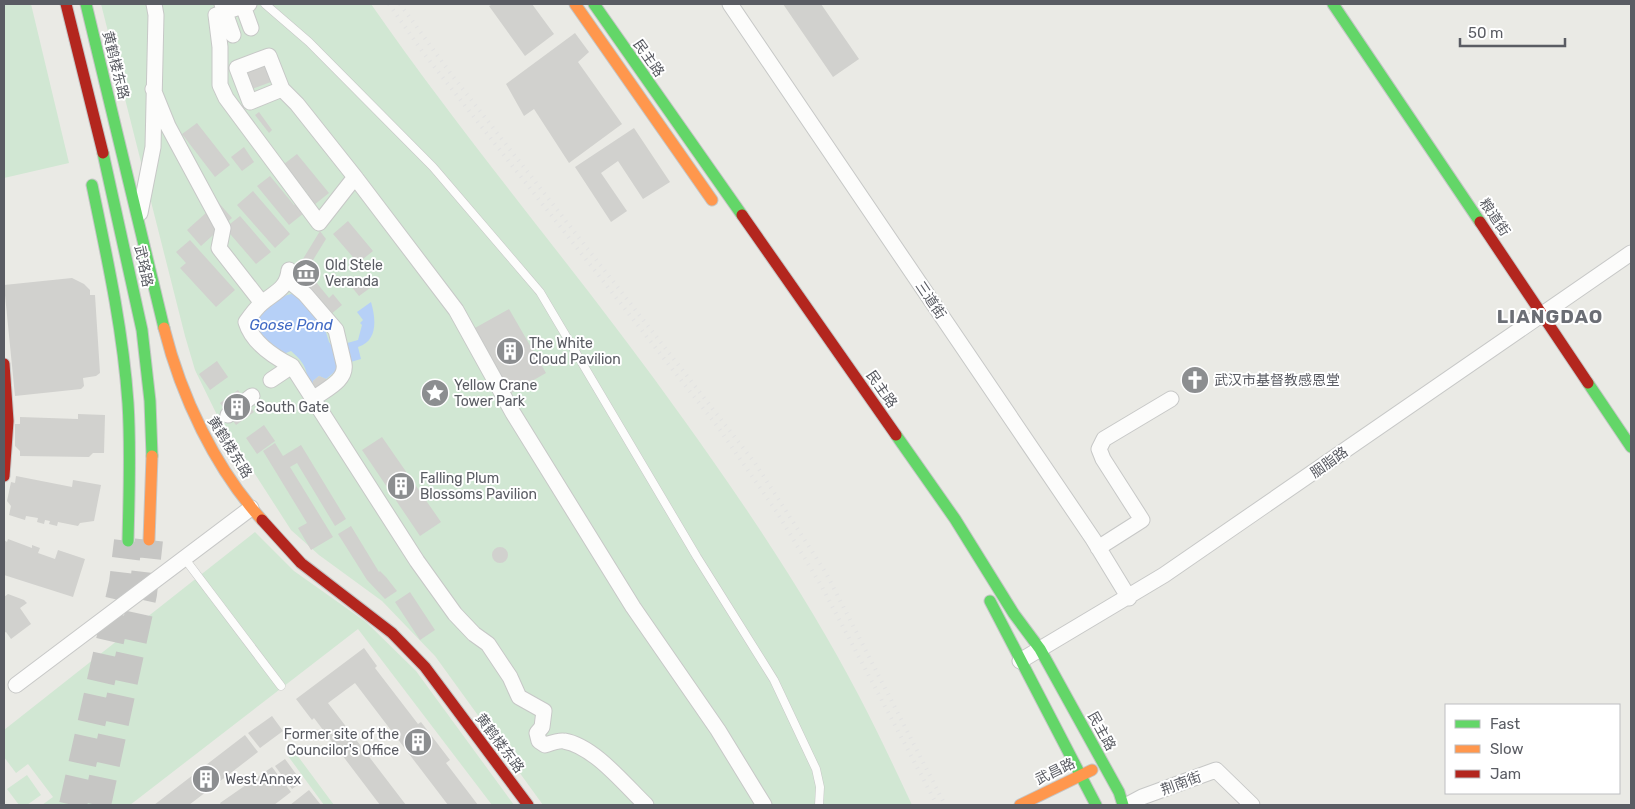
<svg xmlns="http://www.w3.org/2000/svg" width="1635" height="809" font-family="Rubik,'Noto Sans SC',sans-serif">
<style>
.green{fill:#d1e7d3}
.water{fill:#b6d0f7}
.building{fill:#d1d1ce}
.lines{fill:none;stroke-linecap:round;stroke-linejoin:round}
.highway-tunnel{stroke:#c6c6c4;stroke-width:28;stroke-dasharray:28 14;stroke-linecap:butt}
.lane-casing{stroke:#c7c8c7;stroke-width:9}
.street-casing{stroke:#c7c8c7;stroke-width:17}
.fast-casing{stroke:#c5c6c6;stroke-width:13}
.slow-casing{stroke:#c5c6c6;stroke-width:13}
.jam-casing{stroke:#c5c6c6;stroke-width:13}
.lane{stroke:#fcfcfb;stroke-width:8}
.street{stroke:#fcfcfb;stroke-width:15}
.fast{stroke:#63d668;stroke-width:11}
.slow{stroke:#ff974d;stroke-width:11}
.jam{stroke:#b3261e;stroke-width:11}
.rail{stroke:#e2e2e2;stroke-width:4;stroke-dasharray:1 6;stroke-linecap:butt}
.labels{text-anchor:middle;stroke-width:4;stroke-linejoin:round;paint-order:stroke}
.street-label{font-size:14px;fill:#5a5c63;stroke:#fff}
.poi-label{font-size:14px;fill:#5a5c63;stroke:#fff;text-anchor:start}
.water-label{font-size:15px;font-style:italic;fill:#416ac4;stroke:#fff}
.district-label{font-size:19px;font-weight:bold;letter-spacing:1px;fill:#6b6e75;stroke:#fff}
</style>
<rect width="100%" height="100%" fill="#eaeae5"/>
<path class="green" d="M4,4H31L69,163L4,178Z
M101,4H371C470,147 584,279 684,420C747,508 809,600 859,696C878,732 895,769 912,805H543L435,656L382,601L319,555L291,530L217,415L195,370L185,336Z
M255,532L294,571L366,622L416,671L514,805H492L358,629L130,805H42L53,797L28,764L16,773L4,757V730Z
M294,751L334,805H324L288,756Z
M27,775L41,795L27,805H19L7,789Z"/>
<path class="water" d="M291,294L296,295L324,326L329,342L333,347L358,340L362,325L360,323L363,320L357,312L371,302C376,319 378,341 358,347L361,359L344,364L326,379L319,376L313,381V389L303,379L307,376C306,365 299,358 291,351L283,354C271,339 242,332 267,309C274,302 281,296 291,294Z"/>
<path class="building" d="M493,4H532L554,34L525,56L489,6Z
M783,4H821L859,59L833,77Z
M575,33L589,52L578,62L622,124L569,163L534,109L524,116L506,84Z
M264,63L271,82L252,89L245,71Z
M259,112L272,130L269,133L255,115Z
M197,123L230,165L215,177L182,134Z
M634,128L670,182L643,199L618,161L601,173L627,211L611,222L575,167Z
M244,147L254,162L242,171L231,157Z
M297,154L329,193L289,225L257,186L270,176L294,205L297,203L308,194L284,164Z
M253,191L290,234L275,248L237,205Z
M218,202L232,218L201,246L187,230Z
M240,216L271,252L256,264L225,228Z
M348,221L373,251L358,263L333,234Z
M320,231L326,239L310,265L317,273L312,277L329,298L333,294L342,305L330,315L295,272Z
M190,240L235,290L216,307L180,268L186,263L176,252Z
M72,278L84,284L90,290V295H95L100,373L96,376L83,378L84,386L81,389L15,396L4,285Z
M362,278L370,288L359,296L351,286Z
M509,309L546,373L511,393L473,329Z
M217,361L228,377L210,390L199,374Z
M319,376L326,379L328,385L313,389V381Z
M238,390L254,412L236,425L220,403Z
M78,414L105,415L104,453H93L89,457L20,456V451L15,446V424H20V417L78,419Z
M264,425L275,441L257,454L246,438Z
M382,437L441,522L420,536L362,450Z
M275,443L283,456L301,445L346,519L335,526L297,463L290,467L333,537L311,550L298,528L307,523L263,451Z
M16,476L72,487L73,480L101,485L94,521L80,523L78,526L58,522L57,526L49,524L50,521L45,520L44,524L37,522L38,518L26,516L25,520L9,515L11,506L7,501L11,482L15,483Z
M351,526L379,572L380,571L386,577L397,591L385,599L367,580L338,534Z
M8,539L32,548V545L40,548L38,553L55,559L58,550L85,559L73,597L4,575V540L7,542Z
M492 555a8 8 0 1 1 16 0a8 8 0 1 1-16 0Z
M410,592L435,630L420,640L395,602Z
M8,594L24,600L27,603L20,608L31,624L11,639L6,632L4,633V597Z
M364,648L377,666L375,668L418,724L421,722L450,760L446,763L478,805H448L355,683L328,703L406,805H380L314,718L312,720L296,699Z
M272,716L283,731L260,748L248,733Z
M245,735L258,752L189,805H154Z
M285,759L302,782L292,789L275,766Z
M272,767L291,792L274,805H221L220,803Z
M309,790L321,805H290Z"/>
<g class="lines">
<path class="highway-tunnel" d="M73,805L123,583L128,541
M97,805L143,594L149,540"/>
<defs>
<path id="lane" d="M265,4L309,42L433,167L540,292L697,557L774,680L816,769L820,787L819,805
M185,559L281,686"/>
<path id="street" d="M222,4L233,35
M249,4L216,15L220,47V85L226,98L319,223L355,177
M730,4L1093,539L1129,598
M243,6L251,28
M269,56L282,89L250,102L237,68Z
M153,89L168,126L223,228L219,248L262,303
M282,89L297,104L355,177L456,310L513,413L633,607L718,730L764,805
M140,213L153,147L156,15L154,4
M289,270C287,289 275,292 262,303C256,308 251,315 246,322C252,342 274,357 292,366
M288,280L305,294L336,330L344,364C347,381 324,390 313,399
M271,380L292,366L417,561L455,614L474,634L488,644L510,677L519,697L544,711L542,727L537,733L539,741L545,745C551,743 559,740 564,741C594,746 625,785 646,805
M228,415L252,396
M1098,548L1142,520L1103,459L1099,449L1104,439L1171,399
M1020,661L1164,575L1631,253
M16,685L251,508
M1127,805L1142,797L1216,770L1252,805"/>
<path id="fast" d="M86,4L164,328
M594,4L742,215
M1333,4L1480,222
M103,153L142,330L150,401L152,456
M92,185C107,257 123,330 128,403C131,449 129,495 128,541
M1588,383L1631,447
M896,435L955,519L1014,614L1040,649L1119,792L1123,805
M990,601L1096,805"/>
<path id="slow" d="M575,4L712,200
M164,328C181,396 215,468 262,520
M149,540L152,456
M1020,805L1092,770"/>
<path id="jam" d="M66,4L103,153
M742,215L896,435
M1480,222L1588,383
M4,364L8,421L4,476
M262,520L301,563L392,633L425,667L528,805"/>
</defs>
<use href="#lane" class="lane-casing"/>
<use href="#street" class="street-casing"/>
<use href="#fast" class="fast-casing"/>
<use href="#slow" class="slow-casing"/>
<use href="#jam" class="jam-casing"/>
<use href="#lane" class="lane"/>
<use href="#street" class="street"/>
<use href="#fast" class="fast"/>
<use href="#slow" class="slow"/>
<use href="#jam" class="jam"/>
<path class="rail" d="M389,4L422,51L718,427L778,514L822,587L937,805
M400,4L451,74L755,463L826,573L945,805"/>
</g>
<defs>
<symbol id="museum-disc" viewBox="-11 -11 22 22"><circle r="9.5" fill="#8c8e90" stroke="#fff"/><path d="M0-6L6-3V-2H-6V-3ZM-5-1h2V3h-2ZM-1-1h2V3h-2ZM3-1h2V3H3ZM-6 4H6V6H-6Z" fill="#fff"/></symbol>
<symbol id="building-disc" viewBox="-11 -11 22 22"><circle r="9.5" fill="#8c8e90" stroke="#fff"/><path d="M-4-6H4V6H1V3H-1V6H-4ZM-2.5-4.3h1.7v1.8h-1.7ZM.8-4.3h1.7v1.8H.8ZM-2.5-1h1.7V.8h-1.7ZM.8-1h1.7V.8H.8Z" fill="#fff"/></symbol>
<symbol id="church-disc" viewBox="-11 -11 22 22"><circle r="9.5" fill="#8c8e90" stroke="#fff"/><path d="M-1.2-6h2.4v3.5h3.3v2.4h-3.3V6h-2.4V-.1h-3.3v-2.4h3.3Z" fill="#fff"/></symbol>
<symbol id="sight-disc" viewBox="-11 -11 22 22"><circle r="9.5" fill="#8c8e90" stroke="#fff"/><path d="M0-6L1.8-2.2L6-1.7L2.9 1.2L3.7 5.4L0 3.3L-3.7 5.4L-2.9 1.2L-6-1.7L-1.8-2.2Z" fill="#fff"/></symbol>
</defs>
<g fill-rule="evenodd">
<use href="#museum-disc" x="290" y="257" width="32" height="32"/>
<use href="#building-disc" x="494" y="335" width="32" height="32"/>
<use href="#church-disc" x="1179" y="364" width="32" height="32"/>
<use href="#sight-disc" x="419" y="377" width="32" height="32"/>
<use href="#building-disc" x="221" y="391" width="32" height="32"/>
<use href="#building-disc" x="385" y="470" width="32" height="32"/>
<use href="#building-disc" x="402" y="726" width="32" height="32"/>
<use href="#building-disc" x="190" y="763" width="32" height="32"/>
</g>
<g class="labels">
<g class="street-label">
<text transform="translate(649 58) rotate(55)" y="5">民主路</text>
<text transform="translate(116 65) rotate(76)" y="5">黄鹤楼东路</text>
<text transform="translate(1495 217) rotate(56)" y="5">粮道街</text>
<text transform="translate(144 266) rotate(78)" y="5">武珞路</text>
<text transform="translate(931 300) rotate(56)" y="5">三道街</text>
<text transform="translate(882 389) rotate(55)" y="5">民主路</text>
<text transform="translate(230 447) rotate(58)" y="5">黄鹤楼东路</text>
<text transform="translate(1329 462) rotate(-35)" y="5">胭脂路</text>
<text transform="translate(1102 731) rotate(61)" y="5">民主路</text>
<text transform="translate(500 743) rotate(53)" y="5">黄鹤楼东路</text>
<text transform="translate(1055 771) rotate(-26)" y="5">武昌路</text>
<text transform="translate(1181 783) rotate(-20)" y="5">荆南街</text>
</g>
<g class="poi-label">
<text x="325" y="270">Old Stele<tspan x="325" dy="16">Veranda</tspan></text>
<text x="529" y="348">The White<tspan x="529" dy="16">Cloud Pavilion</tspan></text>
<text x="1214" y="385">武汉市基督教感恩堂</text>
<text x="454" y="390">Yellow Crane<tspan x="454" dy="16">Tower Park</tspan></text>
<text x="256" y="412">South Gate</text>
<text x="420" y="483">Falling Plum<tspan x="420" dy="16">Blossoms Pavilion</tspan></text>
<text x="399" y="739" text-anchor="end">Former site of the<tspan x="399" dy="16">Councilor's Office</tspan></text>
<text x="225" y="784">West Annex</text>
</g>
<g class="water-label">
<text x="291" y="330">Goose Pond</text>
</g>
<g class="district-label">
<text x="1550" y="323">LIANGDAO</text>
</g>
</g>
<rect width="1635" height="809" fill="none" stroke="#5a5c63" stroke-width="10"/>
<rect x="1445" y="704" width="175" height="90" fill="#ffffff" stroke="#bdbec1"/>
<rect x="1455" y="720" width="25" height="8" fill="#63d668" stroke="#bdbec1"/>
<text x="1490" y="729" font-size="15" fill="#5a5c63">Fast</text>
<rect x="1455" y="745" width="25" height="8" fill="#ff974d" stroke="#bdbec1"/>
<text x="1490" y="754" font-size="15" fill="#5a5c63">Slow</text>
<rect x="1455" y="770" width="25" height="8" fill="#b3261e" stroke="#bdbec1"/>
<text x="1490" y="779" font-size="15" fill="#5a5c63">Jam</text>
<path d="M1460 38v8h105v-8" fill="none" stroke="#5a5c63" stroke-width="2.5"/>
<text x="1468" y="38" font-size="15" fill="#5a5c63" stroke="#ffffff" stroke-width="4" paint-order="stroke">50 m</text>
</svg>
